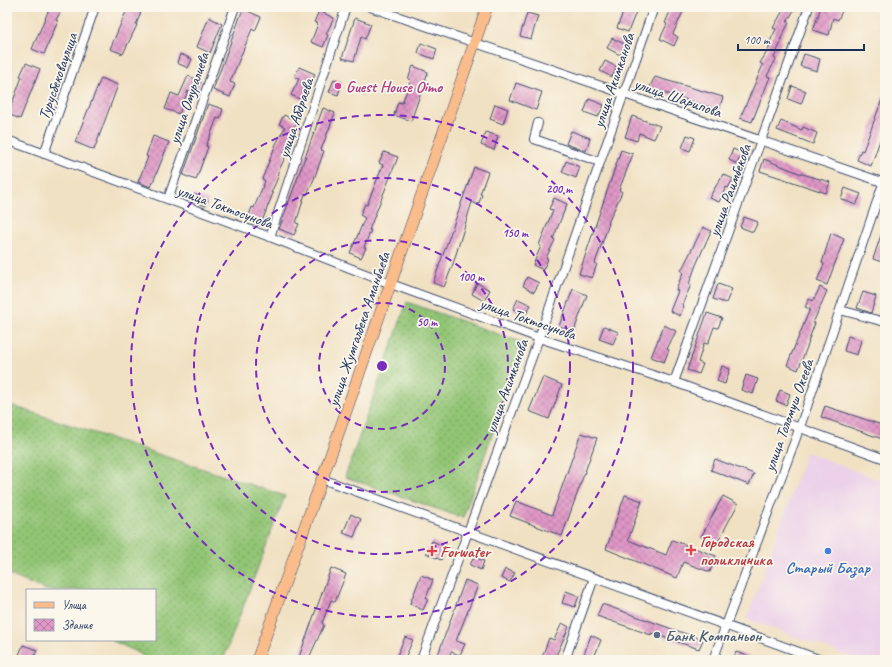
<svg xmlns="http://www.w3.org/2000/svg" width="892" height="667" font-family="Caveat,sans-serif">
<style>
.built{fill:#ecd1e9}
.grass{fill:url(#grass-dots);stroke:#567a6a}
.building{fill:url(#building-cross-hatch)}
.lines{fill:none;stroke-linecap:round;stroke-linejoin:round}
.minor-casing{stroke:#3b4a6d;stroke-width:10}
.major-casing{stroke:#3b4a6d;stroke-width:12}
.minor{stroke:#fff;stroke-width:8}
.major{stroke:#fabc8b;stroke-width:11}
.ring{fill:none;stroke:#7b2cbf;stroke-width:2;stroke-dasharray:7 5}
.hotel-dot{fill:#d1479c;stroke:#fbf7ec;stroke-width:1.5}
.health-dot{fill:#e0444e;stroke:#fbf7ec;stroke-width:1.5}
.shop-dot{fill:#3f7fe0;stroke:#fbf7ec;stroke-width:1.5}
.service-dot{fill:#5c6f8a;stroke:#fbf7ec;stroke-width:1.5}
.labels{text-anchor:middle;stroke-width:3.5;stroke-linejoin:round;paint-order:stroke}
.street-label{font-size:16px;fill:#1b2f5e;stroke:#fbf7ec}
.hotel-label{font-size:16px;font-weight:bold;fill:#b23c85;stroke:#fbf7ec;text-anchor:start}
.health-label{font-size:16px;font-weight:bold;fill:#be3a42;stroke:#fbf7ec;text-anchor:start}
.shop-label{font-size:16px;font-weight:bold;fill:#366cbe;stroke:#fbf7ec}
.service-label{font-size:16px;font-weight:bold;fill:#4e5e75;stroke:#fbf7ec;text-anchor:start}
.centre{fill:#7b2cbf;stroke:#fbf7ec;stroke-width:2}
.ring-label{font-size:12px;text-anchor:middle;font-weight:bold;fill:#7b2cbf;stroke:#fbf7ec;stroke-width:3.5;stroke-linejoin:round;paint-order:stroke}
</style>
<defs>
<pattern id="grass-dots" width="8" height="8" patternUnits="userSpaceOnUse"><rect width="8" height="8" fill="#92c575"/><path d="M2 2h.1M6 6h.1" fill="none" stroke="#76a063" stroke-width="1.8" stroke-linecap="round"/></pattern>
<pattern id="building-cross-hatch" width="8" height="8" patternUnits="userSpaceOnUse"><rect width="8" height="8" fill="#e096c6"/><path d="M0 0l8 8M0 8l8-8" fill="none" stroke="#b57ba4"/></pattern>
</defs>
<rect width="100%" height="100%" fill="#fbf7ec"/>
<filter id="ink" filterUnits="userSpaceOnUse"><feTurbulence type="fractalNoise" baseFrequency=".025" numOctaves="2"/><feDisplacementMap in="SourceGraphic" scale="8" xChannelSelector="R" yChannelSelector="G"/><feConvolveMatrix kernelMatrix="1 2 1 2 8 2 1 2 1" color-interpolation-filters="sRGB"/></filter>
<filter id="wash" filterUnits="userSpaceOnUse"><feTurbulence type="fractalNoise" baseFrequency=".012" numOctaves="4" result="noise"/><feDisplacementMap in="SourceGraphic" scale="16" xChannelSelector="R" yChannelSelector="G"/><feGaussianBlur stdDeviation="0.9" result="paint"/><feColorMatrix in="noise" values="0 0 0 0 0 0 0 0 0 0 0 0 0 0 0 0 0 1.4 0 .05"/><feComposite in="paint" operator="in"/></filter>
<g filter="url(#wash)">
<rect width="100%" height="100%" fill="#f1e1c3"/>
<path class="built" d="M806,452L885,482V660H859L747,619Z"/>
<path class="grass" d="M407,302L524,343L463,518L345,477Z
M7,404L285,496L223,660H149L137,652L111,640H155V590H46L7,574Z"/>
<g id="blocks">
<path class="building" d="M50,7H63L56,20L58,21L44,54L32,49Z
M128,7H143L136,25H137L123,54L110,49Z
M625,7H638L628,32L617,28Z
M672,7H685L673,34L678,37L674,46L660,39L667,24L665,23Z
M785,7H796L787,22L789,23L780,40H782L774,58L776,59L767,76L770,77L752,122L740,118L763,65L760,63L770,47L768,46L776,29L773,28Z
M821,7H838L843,9L838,20L833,18L829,35L813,30Z
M243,9L261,17L255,31L252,29L230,82L235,84L230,97L213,90Z
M319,11L334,18L326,34L328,35L323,47L311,42L318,24L314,22Z
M527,13L538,16L531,39L520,36Z
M209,17L222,24L210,53L197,47Z
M355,18L371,24L365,39L361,37L354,61L342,58Z
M612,38L626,45L620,55L607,48Z
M421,43L437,49L434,59L418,53Z
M180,54L192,59L188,68L177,63Z
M804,54L820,59L817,71L800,66Z
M605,61L617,67L612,77L600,71Z
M26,63L40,69L20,119L8,114L22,77L20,76Z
M413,66L428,72L411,121L394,115L398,102L402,103L411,80L408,79Z
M299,67L315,74L304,101L291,95L299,79L295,77Z
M188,76L201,81L195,94L188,91L179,114L165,109L171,93L179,96Z
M655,77L723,97L719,110L649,88Z
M101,78L118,85L94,150L75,142Z
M334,79L342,82L338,95L329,92Z
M516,83L542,92L536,110L510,100Z
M792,86L806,91L801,104L788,99Z
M884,94L885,126L871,166L857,160L861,150L863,151Z
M589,99L604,105L598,117L584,112Z
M208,104L223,109L220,119L217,118L206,146L208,147L196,180L183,175Z
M495,104L508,109L503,124L490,119Z
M323,108L335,113L321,150L324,151L314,179L307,195L305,194L296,223L299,224L294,235L279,229Z
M284,115L298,122L288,138L291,140L283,155L286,156L277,174L279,175L271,193H273L261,224L248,218L252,207L254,208L265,181L262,179L276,144L285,127L279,124Z
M632,116L660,126L654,139L639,133L637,141L625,137Z
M781,121L802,130L803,127L817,133L813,144L777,130Z
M571,131L590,138L586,151L566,144Z
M486,132L498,136L494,150L481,145Z
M687,135L695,138L690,151L682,148Z
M153,136L169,142L151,187L138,182L148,157L146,156Z
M733,149L742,153L737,164L729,160Z
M621,150L633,154L619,190L622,192L608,223H609L595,263L597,264L592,278L579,274Z
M384,152L398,157L369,230H371L364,247L366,248L361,258L350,253L365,218L360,215L365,204L367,205L383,165L379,163Z
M764,159L799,173L830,182L826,193L760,171Z
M566,161L580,167L576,178L562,172Z
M474,167L488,172L480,194L482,195L478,205L472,202L453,264L444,287L433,283Z
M723,174L733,179L728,188L726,187L719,202L709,198Z
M845,188L861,194L856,205L841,199Z
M194,194L208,200L206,206L191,200Z
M554,198L567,204L553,239L555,240L546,258L548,259L543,270L533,265L541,246L539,245L553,210L549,209Z
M744,217L758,222L753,232L740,227Z
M884,226H885V263L873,259Z
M703,227L711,231L696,265L689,284L691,285L682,305L684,306L680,316L670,311L678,291L676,290L683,272L681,271Z
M831,233L844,239L827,285L817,281L824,264L822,263Z
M527,277L539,283L534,292L523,286Z
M477,283L490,290L484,301L472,294Z
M718,284L732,289L726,303L713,299Z
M820,287L827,291L813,323H815L808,342H809L798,370L787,365L810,309L805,307L809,299L813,301Z
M573,289L587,295L574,331L559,326Z
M863,292L876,296L871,313L857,308Z
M518,299L531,305L525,316L513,309Z
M707,313L722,318L718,328L714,327L708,344L704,343L698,362L703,364L699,374L687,370Z
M664,325L676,331L667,349L669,350L664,362L651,357Z
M604,326L618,332L613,344L599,339Z
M848,336L861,340L857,355L844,351Z
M722,366L730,369L725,384L717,381Z
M746,375L758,379L753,394L741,390Z
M543,377L562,385L549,419L529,411Z
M780,390L790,394L786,405L776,401Z
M825,406L885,426V440L821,417Z
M581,433L597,438L562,536L510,516L516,501L552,515Z
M715,459L754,474L749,485L711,470Z
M625,495L642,501L628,540L666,555L672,540L716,556L710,572L683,562L677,578L606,549Z
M723,496L738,504L716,545L701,537Z
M351,514L361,519L354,537L343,533Z
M432,541L446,547L441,560L426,553Z
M474,557L484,561L481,570L470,565Z
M331,568L346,574L335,602L331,600L322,623L324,625L308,660H298Z
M505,569L515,573L510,582L501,578Z
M421,575L433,580L426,598L428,599L423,610L410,604Z
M465,580L478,585L456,641L465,644L460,655L451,652L448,660H436Z
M566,591L579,596L575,607L562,603Z
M602,604L703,640L699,649L651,633V635L597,616Z
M562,623L569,627L554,660H541L549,638L554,640Z
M591,635L601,640L593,660H582Z
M405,637L413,640L404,660H395Z
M23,645L37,650L33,660L19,655Z
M736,652L757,659L756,660H733Z"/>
</g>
</g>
<g filter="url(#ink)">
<use href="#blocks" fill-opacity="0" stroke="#3b4a6d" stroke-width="1"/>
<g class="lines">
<defs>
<path id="minor" d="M370,7L885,183
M538,123L534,139L600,162
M7,140L270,237L391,284L539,338L674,382L885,459
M44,154L95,7
M168,199L235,7
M270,237L346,7
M840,310L885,322
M674,382L809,7
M322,479L821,660
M421,660L539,338L654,7
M565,660L594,578
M713,660L800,427L885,178"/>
<path id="major" d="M257,660L341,426L487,7"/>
</defs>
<use href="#minor" class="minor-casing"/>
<use href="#major" class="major-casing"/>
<use href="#minor" class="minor"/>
<use href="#major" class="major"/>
</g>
</g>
<g class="ring">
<circle cx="382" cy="366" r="63"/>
<circle cx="382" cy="366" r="126"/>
<circle cx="382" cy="366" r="188"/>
<circle cx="382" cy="366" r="251"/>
</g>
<circle class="hotel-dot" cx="338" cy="86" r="4"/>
<g class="health-dot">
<path d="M689 544h4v4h4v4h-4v4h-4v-4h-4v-4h4z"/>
<path d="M430 545h4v4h4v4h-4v4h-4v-4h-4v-4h4z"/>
</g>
<circle class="shop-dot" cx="828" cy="551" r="4"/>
<circle class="service-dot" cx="657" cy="635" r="4"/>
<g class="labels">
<g class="street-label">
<text transform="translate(57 76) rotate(-71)" y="6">Турусбековаулица</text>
<text transform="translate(613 80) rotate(-71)" y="6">улица Акимканова</text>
<text transform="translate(678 97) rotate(19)" y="6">улица Шарипова</text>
<text transform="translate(188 98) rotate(-71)" y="6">улица Омуралиева</text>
<text transform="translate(295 118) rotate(-72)" y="6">улица Абдраева</text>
<text transform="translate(729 190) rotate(-70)" y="6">улица Раимбекова</text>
<text transform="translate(225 206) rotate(20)" y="6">улица Токтосунова</text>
<text transform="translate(528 318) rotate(19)" y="6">улица Токтосунова</text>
<text transform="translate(358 329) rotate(-71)" y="6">улица Жумгалбека Аманбаева</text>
<text transform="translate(506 386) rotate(-70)" y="6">улица Акимканова</text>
<text transform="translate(788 415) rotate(-70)" y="6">улица Толомуш Океева</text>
</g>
<g class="hotel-label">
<text x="346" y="92">Guest House Oimo</text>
</g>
<g class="health-label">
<text x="700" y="547">Городская<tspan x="700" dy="18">поликлиника</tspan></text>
<text x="440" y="557">Forwater</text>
</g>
<g class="shop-label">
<text x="828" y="573">Старый Базар</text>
</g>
<g class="service-label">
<text x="665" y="641">Банк Компаньон</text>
</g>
</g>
<circle cx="382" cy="366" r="6" class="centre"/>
<g class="ring-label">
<text x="559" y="193">200 m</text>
<text x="515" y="237">150 m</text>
<text x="471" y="281">100 m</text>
<text x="427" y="326">50 m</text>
</g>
<rect width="892" height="667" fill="none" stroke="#fbf7ec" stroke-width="24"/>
<rect x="26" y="589" width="130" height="52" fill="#fbf7ec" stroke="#a1a7b3"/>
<rect x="34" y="602" width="20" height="6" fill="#fabc8b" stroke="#a1a7b3"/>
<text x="62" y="609" font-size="12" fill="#1b2f5e">Улица</text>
<rect x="34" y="619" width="20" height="12" fill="url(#building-cross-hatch)" stroke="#a1a7b3"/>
<text x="62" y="629" font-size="12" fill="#1b2f5e">Здание</text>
<path d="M738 44v6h126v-6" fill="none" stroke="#1b2f5e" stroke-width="2"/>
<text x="744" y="44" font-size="12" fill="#1b2f5e" stroke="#fbf7ec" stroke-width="3" paint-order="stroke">100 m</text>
</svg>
